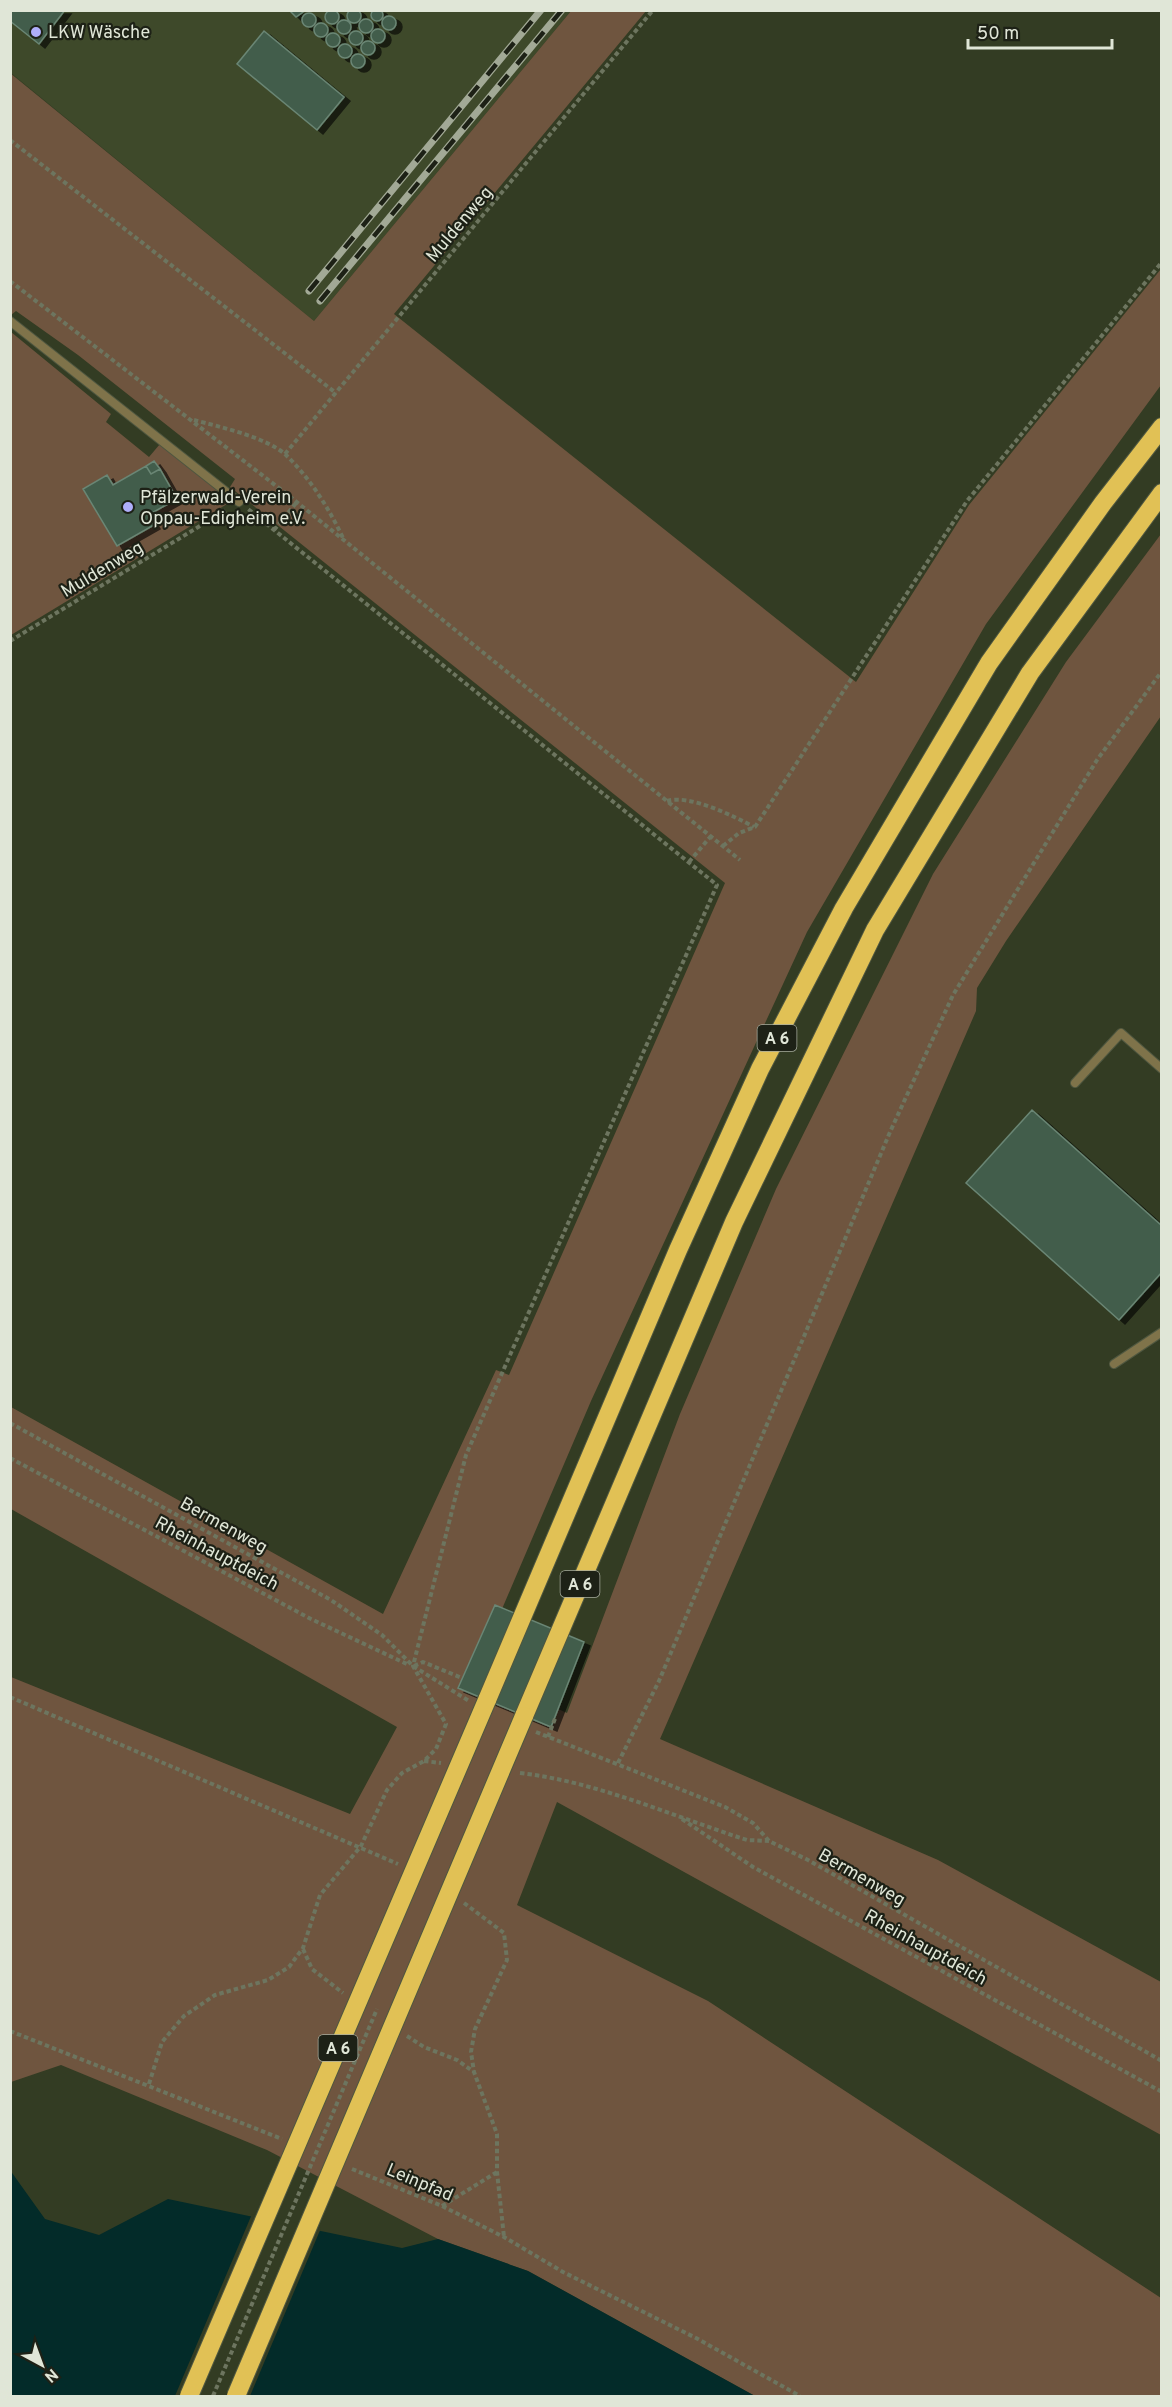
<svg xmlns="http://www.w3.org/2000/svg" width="1172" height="2407" font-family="Overpass,sans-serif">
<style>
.built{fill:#3e492a}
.green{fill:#6f553f}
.water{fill:#032b29}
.pier{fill:#333c23}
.building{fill:#425d4c;stroke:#6a8674;stroke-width:1.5;filter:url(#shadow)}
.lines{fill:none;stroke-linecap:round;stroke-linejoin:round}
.lane-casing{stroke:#4f5740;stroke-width:10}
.highway-casing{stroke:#4f5740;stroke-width:20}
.path{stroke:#6d755f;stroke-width:4;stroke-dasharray:4.5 3;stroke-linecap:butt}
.lane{stroke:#7f734a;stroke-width:8}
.highway{stroke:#e1c155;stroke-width:18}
.rail-casing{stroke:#a2a996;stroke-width:7}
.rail{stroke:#1d2116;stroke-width:4.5;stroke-dasharray:14;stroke-linecap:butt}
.highway-bridge-casing{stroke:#4f5740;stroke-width:20;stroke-linecap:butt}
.path-bridge{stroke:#6d755f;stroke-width:4;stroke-dasharray:4.5 3;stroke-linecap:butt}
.highway-bridge{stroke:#e1c155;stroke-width:18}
.poi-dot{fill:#afaefa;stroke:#1d2116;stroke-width:2}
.labels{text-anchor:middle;stroke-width:4.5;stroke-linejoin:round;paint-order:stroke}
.shield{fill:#1d2116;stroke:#a6ab9d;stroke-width:1.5}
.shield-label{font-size:16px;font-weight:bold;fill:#e0e6d7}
.poi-label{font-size:18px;fill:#e0e6d7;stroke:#1d2116;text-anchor:start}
.street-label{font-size:18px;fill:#e0e6d7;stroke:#1d2116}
</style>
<defs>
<filter id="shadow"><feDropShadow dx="6" dy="4" stdDeviation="0" flood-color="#0009"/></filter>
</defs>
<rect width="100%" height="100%" fill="#333c23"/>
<path class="built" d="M10,11H571L314,321L11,73Z"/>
<path class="green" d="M571,11H646L394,314L856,682L969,505L1161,269V385L986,624L807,932L591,1401L475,1672L567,1713L680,1414L776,1189L933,874L1066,662L1161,534V716L1006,941L977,988L976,1011L660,1739L938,1860L1161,1982V2135L557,1802L517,1905L708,2001L1161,2298V2396H755L528,2271L438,2239L267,2150L61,2065L11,2082V1677L350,1814L397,1727L11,1509V1407L383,1614L496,1370L509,1375L725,883L230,487L235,479L78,355L16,311L11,315L10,73L314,321Z
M11,332L111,414L106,422L149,457L160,444L232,501L11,635Z"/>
<path class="water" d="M10,2170L45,2219L99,2235L168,2199L402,2248L438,2239L528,2271L755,2396H11Z"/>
<path class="pier" d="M252,2214L321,2228L250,2396H175Z"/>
<path class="building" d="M371 15a6 6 0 1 1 12 0a6 6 0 1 1-12 0Z
M347 16a7 7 0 1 1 14 0a7 7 0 1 1-14 0Z
M10,10H65L39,44L10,21Z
M289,10H303V12L296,17Z
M325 17a7 7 0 1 1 14 0a7 7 0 1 1-14 0Z
M302 20a7 7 0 1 1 14 0a7 7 0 1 1-14 0Z
M382 23a7 7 0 1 1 14 0a7 7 0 1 1-14 0Z
M359 26a7 7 0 1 1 14 0a7 7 0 1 1-14 0Z
M337 27a7 7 0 1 1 14 0a7 7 0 1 1-14 0Z
M314 30a7 7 0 1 1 14 0a7 7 0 1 1-14 0Z
M371 36a7 7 0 1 1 14 0a7 7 0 1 1-14 0Z
M349 38a7 7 0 1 1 14 0a7 7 0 1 1-14 0Z
M264,31L344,97L317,130L237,64Z
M326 40a7 7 0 1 1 14 0a7 7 0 1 1-14 0Z
M361 48a7 7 0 1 1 14 0a7 7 0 1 1-14 0Z
M338 51a7 7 0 1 1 14 0a7 7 0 1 1-14 0Z
M351 61a7 7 0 1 1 14 0a7 7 0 1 1-14 0Z
M154,461L160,469L151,474L146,466Z
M146,466L151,474L160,469L177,499L148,515L154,525L117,546L83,489L107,475L113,485Z
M1032,1110L1162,1226V1272L1119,1320L966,1183Z
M495,1605L584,1642L551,1727L458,1688Z"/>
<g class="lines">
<defs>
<path id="lane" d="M10,321L239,502
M1075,1083L1121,1033L1162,1069
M1114,1364L1162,1332"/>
<path id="highway" d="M487,1700L678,1250L760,1069L844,908L989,663L1103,503L1162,427
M524,1716L734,1222L875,930L1030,673L1162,493"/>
</defs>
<use href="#lane" class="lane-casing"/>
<use href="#highway" class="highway-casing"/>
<path class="path" d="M10,140L336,393
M10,281L288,495L740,860
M194,420C220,427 266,437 286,455C310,478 330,510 344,540
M285,454L653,10
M274,530L297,502
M10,641L228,509
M667,801C689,794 734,816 754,827
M723,846L739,833L755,827L967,501L1162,262
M689,862L711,836
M10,1423L331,1600L382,1635L413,1666L469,1701
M10,1458L311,1619L409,1665
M414,1666L423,1662L462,1678
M10,1697L398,1864
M536,1732L725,1807L753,1823L769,1841L808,1860L1162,2061
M548,1737L556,1716
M424,1761L441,1763
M618,1763L659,1681L890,1132L953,995L1097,760L1162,671
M520,1773C598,1782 672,1816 747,1840L769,1841
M682,1819L753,1867L1162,2092
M464,1903L504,1933L507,1960L475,2029L471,2052L474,2072
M303,1949L312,1969L343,1993
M10,2031L282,2139
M407,2036L424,2047L457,2060L474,2072L497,2134V2172L504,2237
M149,2084L162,2042L184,2016L215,1995L268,1980L289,1967L303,1948L320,1895L361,1846L387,1790L402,1773L424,1761L436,1749L446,1724L413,1666L466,1455L717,885L248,509
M352,2169L442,2206L504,2237L563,2272L696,2338L800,2396
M442,2206L497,2172"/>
<use href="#lane" class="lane"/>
<use href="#highway" class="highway"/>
<defs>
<path id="rail" d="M309,291L541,10
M320,301L562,10"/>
</defs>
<use href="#rail" class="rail-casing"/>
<use href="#rail" class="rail"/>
<defs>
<path id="highway-bridge" d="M189,2396L487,1700
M236,2396L524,1716"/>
</defs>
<use href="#highway-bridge" class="highway-bridge-casing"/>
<path class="path-bridge" d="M213,2396L377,2009"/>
<use href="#highway-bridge" class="highway-bridge"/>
</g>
<g class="poi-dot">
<circle cx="36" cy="32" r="6"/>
<circle cx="128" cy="507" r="6"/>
</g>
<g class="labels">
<g class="shield">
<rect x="757.5" y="1025" width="39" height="26" rx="4.5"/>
<rect x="560.5" y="1571" width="39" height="26" rx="4.5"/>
<rect x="318.5" y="2035" width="39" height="26" rx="4.5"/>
</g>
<g class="shield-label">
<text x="777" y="1044">A 6</text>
<text x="580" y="1590">A 6</text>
<text x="338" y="2054">A 6</text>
</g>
<g class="poi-label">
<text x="48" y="38">LKW Wäsche</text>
<text x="140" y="503">Pfälzerwald-Verein<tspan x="140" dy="21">Oppau-Edigheim e.V.</tspan></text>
</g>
<g class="street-label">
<text transform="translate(459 224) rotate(-50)" y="6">Muldenweg</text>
<text transform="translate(102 569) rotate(-31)" y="6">Muldenweg</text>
<text transform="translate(224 1525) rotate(29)" y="6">Bermenweg</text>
<text transform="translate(217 1553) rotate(28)" y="6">Rheinhauptdeich</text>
<text transform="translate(862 1877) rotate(30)" y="6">Bermenweg</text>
<text transform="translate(926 1947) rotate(29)" y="6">Rheinhauptdeich</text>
<text transform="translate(420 2182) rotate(23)" y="6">Leinpfad</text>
</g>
</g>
<rect width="1172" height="2407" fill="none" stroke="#e0e6d7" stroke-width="24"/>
<g transform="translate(42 2365) rotate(139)" stroke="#1d2116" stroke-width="4.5" paint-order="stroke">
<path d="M0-4.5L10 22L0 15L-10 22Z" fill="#e0e6d7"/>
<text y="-9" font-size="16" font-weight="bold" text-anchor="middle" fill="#e0e6d7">N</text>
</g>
<path d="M968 39v9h144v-9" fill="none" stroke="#e0e6d7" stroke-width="3"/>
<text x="977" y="39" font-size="18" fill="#e0e6d7" stroke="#1d2116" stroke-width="4.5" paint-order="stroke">50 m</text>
</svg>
